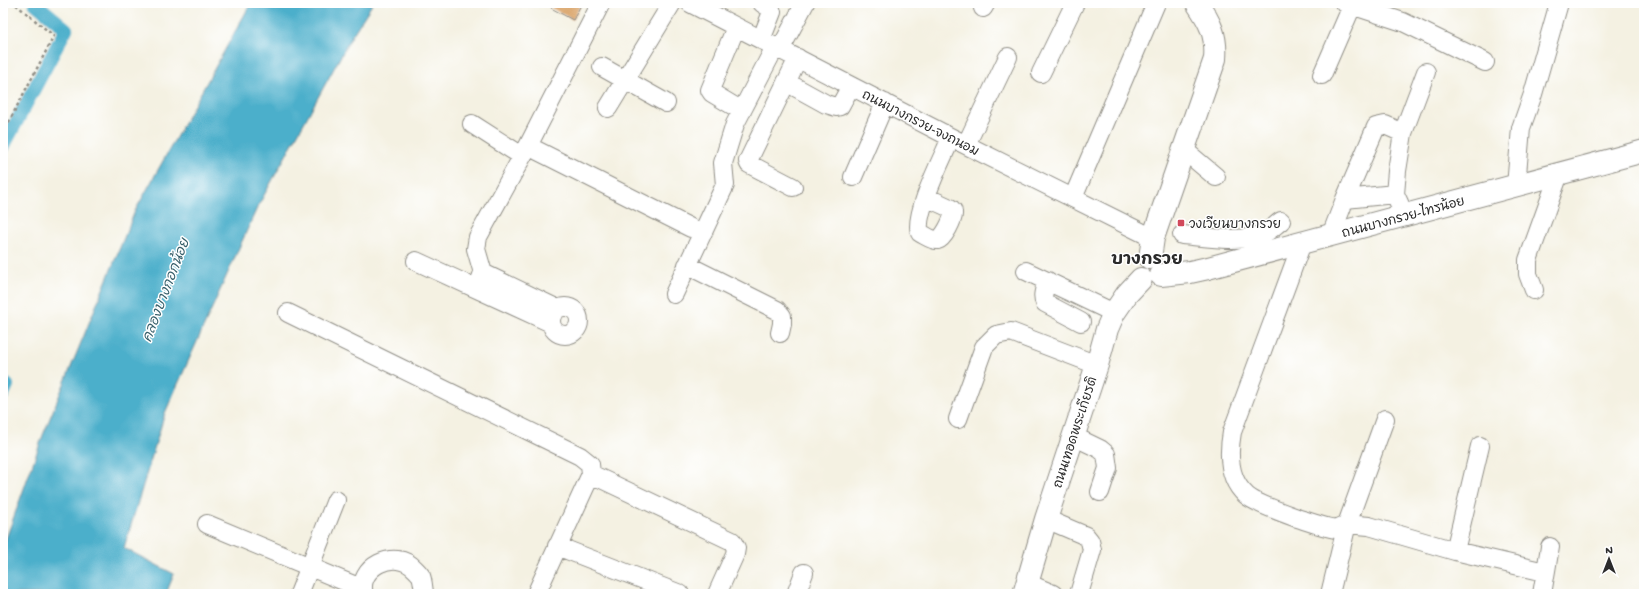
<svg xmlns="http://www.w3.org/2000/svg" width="1647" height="597" font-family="'Gochi Hand','Playpen Sans Thai',sans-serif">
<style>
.water{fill:#4cafcb;stroke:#3c6d7b}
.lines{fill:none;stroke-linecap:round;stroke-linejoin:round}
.canal{stroke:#4cafcb;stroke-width:14}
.building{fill:#d79d5d}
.minor-casing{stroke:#908e86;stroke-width:20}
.major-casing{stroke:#908e86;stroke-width:24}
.path{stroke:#908e86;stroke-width:2.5;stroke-dasharray:3 3;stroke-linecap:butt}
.minor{stroke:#fff;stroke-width:18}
.major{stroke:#fff;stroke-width:22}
.poi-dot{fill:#d1495b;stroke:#fff;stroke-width:1.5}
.labels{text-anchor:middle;stroke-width:3;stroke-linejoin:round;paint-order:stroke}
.street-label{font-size:13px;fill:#2b2b2b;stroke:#fff}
.poi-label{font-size:13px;fill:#2b2b2b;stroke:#fff;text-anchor:start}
.water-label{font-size:14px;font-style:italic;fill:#38606b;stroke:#fff}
.district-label{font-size:17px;font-weight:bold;fill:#2b2b2b;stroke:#fff}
</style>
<rect width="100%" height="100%" fill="#fff"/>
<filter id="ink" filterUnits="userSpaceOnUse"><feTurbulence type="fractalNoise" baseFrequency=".025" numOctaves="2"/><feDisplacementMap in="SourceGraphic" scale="8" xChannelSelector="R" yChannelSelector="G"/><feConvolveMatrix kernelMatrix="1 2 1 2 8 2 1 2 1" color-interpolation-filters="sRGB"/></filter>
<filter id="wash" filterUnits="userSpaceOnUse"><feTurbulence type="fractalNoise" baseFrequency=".012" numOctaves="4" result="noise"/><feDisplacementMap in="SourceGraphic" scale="16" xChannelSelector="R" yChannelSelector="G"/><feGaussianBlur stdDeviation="0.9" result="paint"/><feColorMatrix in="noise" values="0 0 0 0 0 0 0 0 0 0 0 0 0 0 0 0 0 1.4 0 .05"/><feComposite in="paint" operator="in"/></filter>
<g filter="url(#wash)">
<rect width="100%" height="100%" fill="#f4f1e2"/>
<path class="water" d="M251,3H373L353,34L257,208L165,413L124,548L174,574L166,594H3V547L43,435L135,211Z"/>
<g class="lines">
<path class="canal" d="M3,147L66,29L35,3
M3,384L7,385L3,394"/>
</g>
<g id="blocks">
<path class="building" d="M554,3H582L573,20L551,8Z"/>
</g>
</g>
<g filter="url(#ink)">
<use href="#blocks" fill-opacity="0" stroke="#908e86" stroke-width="1"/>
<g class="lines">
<defs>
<path id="minor" d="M690,3L954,139L1153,238
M1345,3L1403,22L1485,62
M983,8L986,3
M736,27L710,90L712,93L742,111
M761,40L772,12L770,8L762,3
M780,50L805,3
M602,67L666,103
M1041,73L1075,3
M1322,75L1352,6
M786,82L826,104L836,107L840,106L851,86
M608,108L672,3
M472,124L522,156
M966,145L1008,57
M528,146L691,228
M1184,150L1216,177
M853,177L885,103
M1516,186L1521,128L1533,94L1559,3
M793,187L749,164L748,161L798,58
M1395,194L1345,199L1376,127L1385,125L1403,133
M926,197L950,208C952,209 953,211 953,213C954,219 943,239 938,240C932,241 925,235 920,233C913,215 943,157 951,138
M1073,198L1156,3
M1400,205L1395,194L1397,171L1403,133L1426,72
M1182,235C1206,237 1236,243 1260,235C1268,233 1274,226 1281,221
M1331,235L1345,199
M1302,243L1232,432C1228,454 1228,479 1246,495C1254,503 1286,514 1297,518C1310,522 1322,527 1336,529L1347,524L1385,419
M416,261L551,323
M687,265L777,310L782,316V324L780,333
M1026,271L1114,313
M483,273L558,309
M1048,281C1045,288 1041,295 1045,303L1081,322
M477,288L483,273L476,249L478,237L528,146L601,3
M1534,290L1528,274V260L1559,174
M674,294L725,185L723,163L735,124L775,47
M551 321a14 14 0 1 1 28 0a14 14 0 1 1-28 0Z
M288,313L580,456L590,464L591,474
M958,419L984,347L996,335L1011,332L1097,365
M1073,436L1100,449L1106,454L1108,468L1100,492
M1046,519L1086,536L1090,541L1092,550L1079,594
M207,524L363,589
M557,546L680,594
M1455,551L1480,446
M1027,583L1053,594
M299,594L336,500
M364,594C356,568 395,547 415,569C417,571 420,574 421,576C423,581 423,587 424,592L423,594
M536,594L591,474L732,541L736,548L735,554L717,594
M796,594L804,573
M1330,594L1347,524L1369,526L1455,551L1545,572
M1542,594L1550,547"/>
<path id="major" d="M1150,258L1153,238L1215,59C1217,35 1210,22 1197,3
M1161,275L1190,272L1208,268L1644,151
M1024,594L1046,519L1097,365L1107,329L1114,313L1127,294L1141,279"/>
</defs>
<use href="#minor" class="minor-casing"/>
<use href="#major" class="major-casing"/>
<path class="path" d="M3,133L54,36L14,3"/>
<use href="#minor" class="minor"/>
<use href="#major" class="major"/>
</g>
</g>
<rect class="poi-dot" x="1177" y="219" width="8" height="8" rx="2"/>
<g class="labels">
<g class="street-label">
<text transform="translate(921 122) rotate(27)" y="5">ถนนบางกรวย-จงถนอม</text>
<text transform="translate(1403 216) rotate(-15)" y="5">ถนนบางกรวย-ไทรน้อย</text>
<text transform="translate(1074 432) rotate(-72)" y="5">ถนนเทอดพระเกียรติ</text>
</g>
<g class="poi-label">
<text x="1189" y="228">วงเวียนบางกรวย</text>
</g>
<g class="water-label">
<text transform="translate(165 290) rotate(-69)" y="5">คลองบางกอกน้อย</text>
</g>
<g class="district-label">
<text x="1147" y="264">บางกรวย</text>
</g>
</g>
<rect width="1647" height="597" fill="none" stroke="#fff" stroke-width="16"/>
<g transform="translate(1609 559)" stroke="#ffffff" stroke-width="3" paint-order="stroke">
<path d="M0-3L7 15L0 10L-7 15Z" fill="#2b2b2b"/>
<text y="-6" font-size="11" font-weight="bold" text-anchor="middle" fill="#2b2b2b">N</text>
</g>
</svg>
